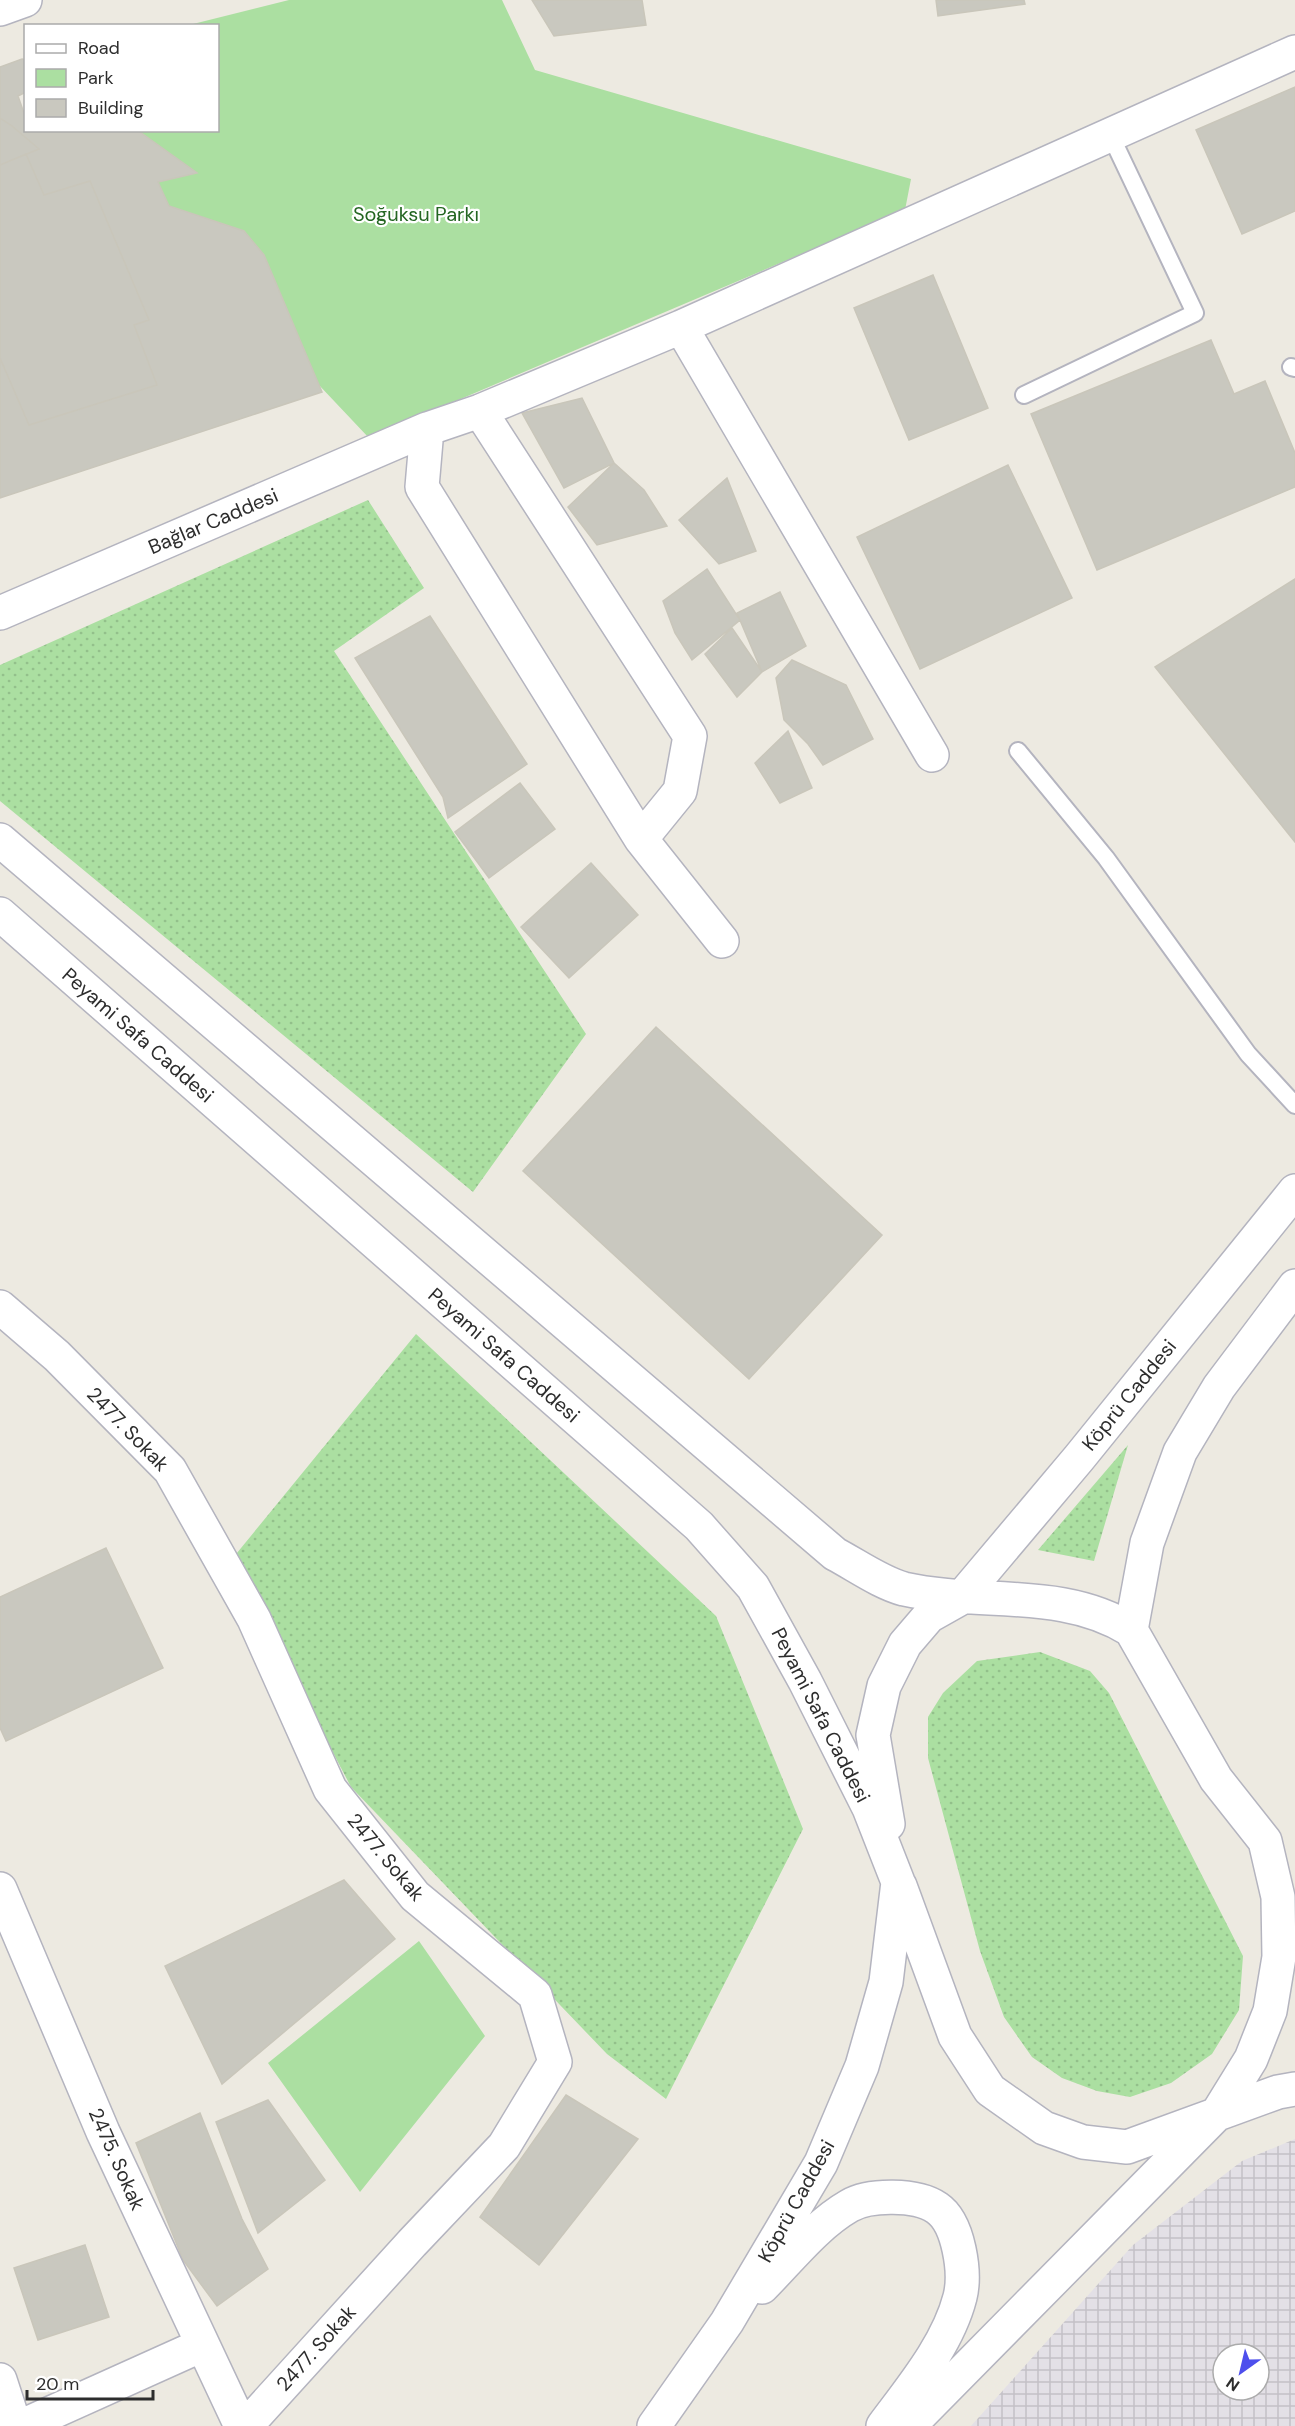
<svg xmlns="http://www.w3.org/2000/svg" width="1295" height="2426" font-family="'DM Sans',sans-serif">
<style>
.industrial{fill:url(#industrial-grid);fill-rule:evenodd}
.grass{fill:url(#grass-dots)}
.park{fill:#abdfa1}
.building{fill:#c9c8bf;stroke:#c9c6ba;stroke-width:1.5}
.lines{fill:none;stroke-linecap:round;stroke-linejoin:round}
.lane-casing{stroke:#b4b4bf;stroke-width:20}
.street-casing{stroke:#b4b4bf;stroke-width:36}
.secondary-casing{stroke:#b4b4bf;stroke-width:36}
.lane{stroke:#fff;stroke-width:16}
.street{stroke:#fff;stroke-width:33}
.secondary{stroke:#fff;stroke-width:33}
.labels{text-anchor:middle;stroke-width:4.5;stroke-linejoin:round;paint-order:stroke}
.park-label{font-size:20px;fill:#236621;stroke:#fff}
.street-label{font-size:20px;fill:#2d2d2d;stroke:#fff}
</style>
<defs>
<pattern id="industrial-grid" width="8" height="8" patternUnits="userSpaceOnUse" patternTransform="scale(1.5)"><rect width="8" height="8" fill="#e3e0e6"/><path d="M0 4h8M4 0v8" fill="none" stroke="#c3c0c6"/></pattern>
<pattern id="grass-dots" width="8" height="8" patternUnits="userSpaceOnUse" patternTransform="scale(1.5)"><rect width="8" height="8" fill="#abdfa1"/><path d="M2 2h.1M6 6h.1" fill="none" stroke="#93c08b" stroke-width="1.8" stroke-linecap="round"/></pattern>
</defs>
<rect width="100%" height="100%" fill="#edeae1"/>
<path class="industrial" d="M1295,2139V2426H971L1133,2245L1242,2161ZM1223,2354H1259V2390H1223Z"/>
<path class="grass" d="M368,500L424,588L334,651L586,1034L473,1192L0,801V665Z
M416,1334L716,1616L803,1829L666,2099L607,2054L351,1787L232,1559Z
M1128,1445L1094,1561L1038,1550Z
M1040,1652L1090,1671L1109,1693L1243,1956L1239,2010L1212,2054L1171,2083L1130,2097L1097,2091L1062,2078L1032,2057L1004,2017L980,1951L928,1758V1717L943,1693L977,1661Z"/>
<path class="park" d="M289,0H502L535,70L911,179L905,210L369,438L79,131L218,130V26L189,25Z
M419,1941L485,2036L360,2192L268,2063Z"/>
<path class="building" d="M532,0H642L646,25L554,36Z
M936,0H1024L1025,4L938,16Z
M22,59L26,60V92L18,96L26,119V130H137L197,173L158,182L169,206L244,231L264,255L322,392L0,498V67Z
M1295,87V211L1242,234L1196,130Z
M0,118L12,126L39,149L0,165Z
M26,154L44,195L90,181L149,320L134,325L157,385L29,425L0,358V165Z
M933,275L988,408L909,440L854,308Z
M1211,340L1234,394L1265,381L1295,453V487L1097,570L1031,414Z
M582,398L614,463L564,488L522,413Z
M614,463L644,490L667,526L597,545L568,507Z
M1008,465L1072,598L920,669L857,537Z
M727,478L756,551L719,564L679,520Z
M707,569L740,620L692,660L675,633L663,601Z
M1295,579V842L1155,667Z
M780,592L806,646L762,672L737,613Z
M430,616L527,764L448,818L443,797L355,658Z
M732,628L762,672L737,697L705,654Z
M792,660L846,685L873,739L823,765L808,744L784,720L776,678Z
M788,731L812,788L780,803L755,763Z
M520,783L555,829L489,878L455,832Z
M591,863L638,915L569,978L521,927Z
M656,1027L882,1235L749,1379L523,1171Z
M106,1548L163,1668L6,1741L0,1728V1597Z
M344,1880L395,1939L222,2084L165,1966Z
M566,2095L638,2139L539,2265L480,2217Z
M268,2100L325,2180L258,2233L216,2122Z
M200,2113L242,2219L268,2269L217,2306L183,2260L136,2143Z
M85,2245L109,2317L38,2340L14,2268Z"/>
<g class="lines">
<defs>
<path id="lane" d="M1291,367L1295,368
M1024,395L1195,313L1110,134
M1018,751L1106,858L1248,1054L1295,1105"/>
<path id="street" d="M681,327L932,755
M480,411L690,736L680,791L641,839
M0,613L427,429
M722,941L641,839L422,487L427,429L480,411L681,327L1295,52
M0,1307L57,1356L170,1470L254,1619L330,1789L415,1896L535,1995L555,2062L504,2146L412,2243L246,2426
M0,1889L103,2132L241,2426
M0,2380L15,2426
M22,2426L202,2345"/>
<path id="secondary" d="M0,9L25,0
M0,840L835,1554C856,1565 881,1583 904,1589C980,1606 1063,1587 1131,1630L1216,1779L1265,1841L1278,1897L1279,1957L1270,2011L1251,2059L1217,2114L909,2426
M0,914L699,1526L753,1587L805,1681L869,1808L898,1882L886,1982L862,2066L821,2163L727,2322L654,2426
M1131,1630L1147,1543L1180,1452L1219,1387L1295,1286
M888,1824L873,1735L884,1686L905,1644L929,1616L961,1598L1079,1458L1295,1191
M900,1886L955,2036L990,2090L1044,2128L1083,2142L1127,2147L1278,2092L1295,2089
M762,2287C789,2260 816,2225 849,2206C869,2194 917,2194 937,2208C959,2223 966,2273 960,2297C948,2344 912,2387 883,2426"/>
</defs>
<use href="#lane" class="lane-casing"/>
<use href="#street" class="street-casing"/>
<use href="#secondary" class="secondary-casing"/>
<use href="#lane" class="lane"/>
<use href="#street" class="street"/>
<use href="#secondary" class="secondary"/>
</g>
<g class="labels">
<g class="park-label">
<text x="416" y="221">Soğuksu Parkı</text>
</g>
<g class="street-label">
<text transform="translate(213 521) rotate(-23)" y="7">Bağlar Caddesi</text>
<text transform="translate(138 1035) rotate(41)" y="7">Peyami Safa Caddesi</text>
<text transform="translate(504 1355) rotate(41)" y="7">Peyami Safa Caddesi</text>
<text transform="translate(1129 1395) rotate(-51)" y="7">Köprü Caddesi</text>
<text transform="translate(128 1429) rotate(46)" y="7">2477. Sokak</text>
<text transform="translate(821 1715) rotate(63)" y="7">Peyami Safa Caddesi</text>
<text transform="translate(386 1857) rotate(50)" y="7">2477. Sokak</text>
<text transform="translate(117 2159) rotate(66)" y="7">2475. Sokak</text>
<text transform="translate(796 2201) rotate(-61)" y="7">Köprü Caddesi</text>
<text transform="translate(316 2348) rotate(-48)" y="7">2477. Sokak</text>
</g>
</g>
<rect x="24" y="24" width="195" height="108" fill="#ffffff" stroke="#ababab" stroke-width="1.5"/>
<rect x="36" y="44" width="30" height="9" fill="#ffffff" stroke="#ababab" stroke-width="1.5"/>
<text x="78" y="54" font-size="18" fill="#2d2d2d">Road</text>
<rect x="36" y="69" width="30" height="18" fill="#abdfa1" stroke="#ababab" stroke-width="1.5"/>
<text x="78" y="84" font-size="18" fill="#2d2d2d">Park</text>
<rect x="36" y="99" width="30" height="18" fill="#c9c8bf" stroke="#ababab" stroke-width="1.5"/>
<text x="78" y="114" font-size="18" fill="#2d2d2d">Building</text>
<g transform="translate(1241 2372) rotate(214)"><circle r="28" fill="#ffffff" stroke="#ababab" stroke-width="1.5"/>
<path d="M0-4.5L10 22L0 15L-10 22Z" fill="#4e4fed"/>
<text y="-9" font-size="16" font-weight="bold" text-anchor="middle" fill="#2d2d2d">N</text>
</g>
<path d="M27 2390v9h126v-9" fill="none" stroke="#2d2d2d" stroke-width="3"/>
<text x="36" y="2390" font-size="18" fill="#2d2d2d" stroke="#ffffff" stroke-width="4.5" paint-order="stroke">20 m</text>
</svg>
